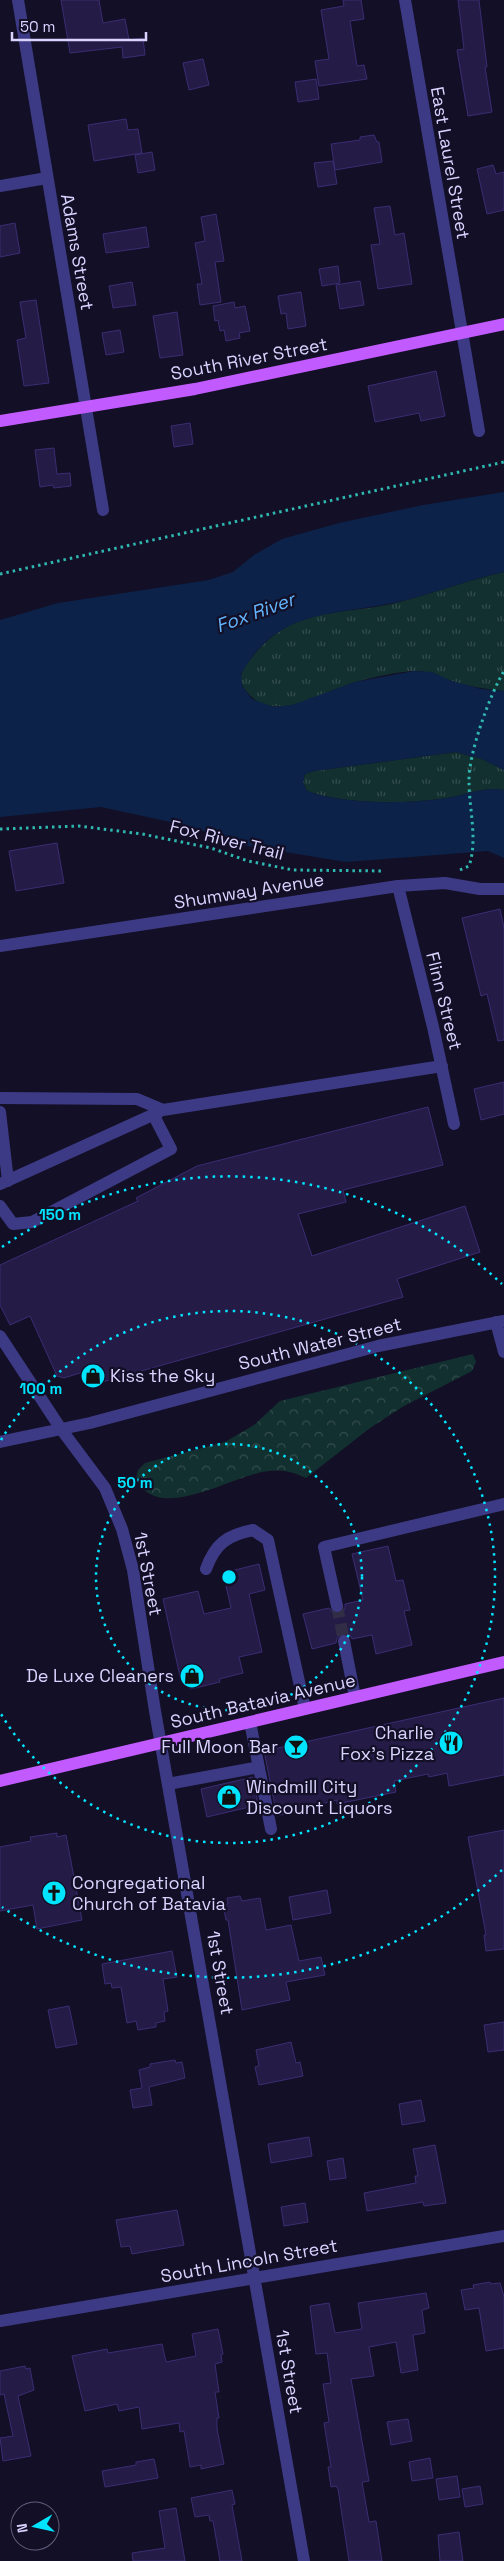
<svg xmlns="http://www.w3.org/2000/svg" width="504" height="2561" font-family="'Space Grotesk',sans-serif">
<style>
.grass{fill:url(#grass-tufts)}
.forest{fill:url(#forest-crowns)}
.water{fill:#0c2248}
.building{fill:#241b47;stroke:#3b2d73}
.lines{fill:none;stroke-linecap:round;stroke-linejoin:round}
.minor-tunnel{stroke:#312d47;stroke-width:12;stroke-dasharray:12 6;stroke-linecap:butt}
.path{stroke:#2fb8b0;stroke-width:3;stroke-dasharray:2.5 4;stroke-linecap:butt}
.minor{stroke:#3d3a85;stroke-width:12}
.major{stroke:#c25bff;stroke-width:12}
.ring{fill:none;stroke:#00e5ff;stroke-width:2.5;stroke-dasharray:2.5 5}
.labels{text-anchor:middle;stroke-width:4.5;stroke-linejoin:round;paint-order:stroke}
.street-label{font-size:18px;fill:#d9d4ff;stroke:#130f26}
.poi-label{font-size:18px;fill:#d9d4ff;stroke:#130f26;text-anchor:start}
.water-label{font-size:19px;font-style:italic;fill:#62b6ff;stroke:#130f26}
.centre{fill:#00e5ff;stroke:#130f26;stroke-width:2.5}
.ring-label{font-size:15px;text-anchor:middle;font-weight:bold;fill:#00e5ff;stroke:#130f26;stroke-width:4.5;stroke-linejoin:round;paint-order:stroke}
</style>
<defs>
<pattern id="grass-tufts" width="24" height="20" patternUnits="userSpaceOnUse" patternTransform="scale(1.25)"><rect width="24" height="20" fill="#12302f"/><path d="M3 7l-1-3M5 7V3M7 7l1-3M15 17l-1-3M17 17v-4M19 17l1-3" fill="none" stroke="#344d4e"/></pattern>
<pattern id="forest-crowns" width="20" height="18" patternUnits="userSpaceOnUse" patternTransform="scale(1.25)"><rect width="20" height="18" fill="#12302f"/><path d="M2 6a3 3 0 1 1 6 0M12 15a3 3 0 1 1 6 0" fill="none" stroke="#344d4e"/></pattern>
</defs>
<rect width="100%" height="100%" fill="#130f26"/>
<path class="grass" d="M504,572V691C487,689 469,687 452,681C439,677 430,671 416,671C400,671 369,678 353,683C324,693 273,724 248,693C244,689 242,686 241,681C240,670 248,663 254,655C294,606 340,616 395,603C432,594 467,580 504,572Z
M456,752L482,759L504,770V790C485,786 466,795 447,798C406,804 346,805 307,791L303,782L305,774L314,771Z"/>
<path class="forest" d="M473,1354L476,1362L472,1371L404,1406L370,1428L306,1478C294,1472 282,1469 269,1471C234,1474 157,1526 136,1478L138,1470L145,1463L225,1442L254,1425L280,1401Z"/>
<path class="water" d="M504,492V572C466,580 431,595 393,603C329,616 277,609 241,674L242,686L252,699L273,707L292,705L355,682L414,671L432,672L452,681L481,689L504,691V770L482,759L456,752L314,771L305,774L303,782L307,791C345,805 407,804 447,798C466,795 485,786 504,790V858L488,851L346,862L241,845L189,826L101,807L0,817V620L58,603L209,580L233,572L254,555L282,539L339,523L423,505Z"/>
<path class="building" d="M61,0H99L103,23L125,19L129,40L143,38L145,55L123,58L122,47L70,53Z
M343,0H361L364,19L350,21L357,66L364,65L367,79L319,86L315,61L329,59L321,10L344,6Z
M458,0H479L487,67H485L492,112L468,116L457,50L464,49Z
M203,59L209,85L189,90L183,63Z
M316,79L319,99L298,102L295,82Z
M126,119L128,130L138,129L142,153L94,161L88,125Z
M374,135L377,142H379L382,162L335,170L331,144L360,140V137Z
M152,152L155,170L138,173L135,155Z
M333,161L337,184L318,187L314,163Z
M493,165L496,174L504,172V210L487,214L477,169Z
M390,206L395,235L404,233L412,284L378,289L371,245L380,244L374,208Z
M216,214L224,261L215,262L221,302L200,305L197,284H202L195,243L205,241L201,217Z
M15,223L20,253L0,257V226Z
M146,227L149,247L106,253L103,234Z
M338,266L340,283L322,286L319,269Z
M360,281L364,305L340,309L336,285Z
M132,282L136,305L113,308L109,286Z
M301,292L306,326L288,329L286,313L281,314L278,296Z
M36,300L49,383L24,386L17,340L26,338L20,302Z
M234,302L235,308L245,306L250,331L239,333L240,338L226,341L224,330L220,331L218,320L215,321L213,306Z
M177,312L183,355L160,358L153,316Z
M120,330L124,352L106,355L102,333Z
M436,371L445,416L421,421L419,413L375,422L368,386Z
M190,423L193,444L174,447L171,426Z
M54,448L57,474L70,473L71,486L54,488L53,485L40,487L35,450Z
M57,843L64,883L16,891L9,851Z
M500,909L504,928V1040L498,1041L487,994L481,996L462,918Z
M504,1082V1114L481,1120L474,1089Z
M428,1107L443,1165L343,1190L346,1202L298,1214L312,1256L465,1206L480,1252L397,1279L403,1297L88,1386L83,1372L64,1378L57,1376L30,1316L10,1325L0,1305V1265L138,1201L136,1198L197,1166Z
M388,1546L396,1581L403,1580L410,1610L404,1611L412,1645L376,1654L372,1635L352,1639L350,1635L343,1633L337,1638L336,1643L312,1649L303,1614L329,1608L334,1614H339L345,1609V1604L363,1600L352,1554Z
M259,1564L265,1590L249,1594L262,1652L239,1657L243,1673L219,1679L220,1682L191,1689L186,1686L181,1681L163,1599L198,1591L204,1614L231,1608L223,1573Z
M504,1698V1775L449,1786L447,1773L429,1777L428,1774L394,1781L396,1792L337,1804V1800L277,1816L264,1751Z
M253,1777L258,1805L207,1817L201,1789Z
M504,1830V1949L486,1951L484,1935H486L468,1837Z
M57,1833V1837L66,1835L82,1920L37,1929L33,1905L0,1911V1847L31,1841L30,1837Z
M327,1890L331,1913L293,1920L289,1897Z
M240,1896L242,1901L260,1898L266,1930L291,1925L299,1961L321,1957L325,1975L286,1982L290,2000L242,2010L228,1920H226L223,1905L228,1904L227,1898Z
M172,1951L177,1977L163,1979L168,2011L164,2012L165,2021L156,2023V2027L138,2030L136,2021L127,2023L121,1987L112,1988L111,1983L105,1984L102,1964Z
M69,2006L77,2044L56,2048L48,2010Z
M504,2022V2050L488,2052L484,2025Z
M291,2042L296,2063L300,2062L303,2076L259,2085L255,2067L259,2066L256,2050Z
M175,2060L176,2063L182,2062L185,2078L149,2087L152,2105L133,2108L130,2090L142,2088L139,2070L150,2067V2064Z
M421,2100L425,2121L402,2125L399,2104Z
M309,2137L312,2156L271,2163L268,2144Z
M435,2145L446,2203L424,2206L423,2202L367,2211L364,2193L416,2183L415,2176H418L413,2149Z
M343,2158L346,2178L330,2180L327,2161Z
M305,2203L308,2222L284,2226L281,2207Z
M177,2210L184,2245L132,2254L130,2246L121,2247L116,2220Z
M490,2282L491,2284L500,2283L504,2297V2348L486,2351L479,2308L465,2310L461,2290L474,2288L473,2285Z
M426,2293L429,2308L422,2310L425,2333L413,2335L418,2370L401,2373L396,2342L369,2347L374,2376L351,2379L369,2481L362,2482L369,2522L376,2521L382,2561H349L338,2489L336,2486L331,2487L328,2467H331L324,2423L329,2422L323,2384L331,2383L327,2353L316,2354L310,2306L329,2303L335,2333L362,2329L358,2303Z
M218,2329L223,2354L221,2355L222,2362L215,2364L219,2392H215L219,2418H217V2429L224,2464L201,2469V2465L190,2467L184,2431L180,2432L179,2423L142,2429L139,2407L119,2411L117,2404L85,2411L72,2356L107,2349L108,2353L162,2344L166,2362L196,2356L192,2334Z
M25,2366L26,2369L30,2368L34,2390L18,2396L31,2456L3,2461L0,2438L13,2436L4,2394L0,2395V2371Z
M408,2419L412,2441L391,2445L387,2422Z
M430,2458L433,2478L412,2481L409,2462Z
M154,2459L158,2478L105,2487L102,2471L136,2465V2462Z
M457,2476L460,2497L439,2500L436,2479Z
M480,2486L483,2504L465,2507L462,2489Z
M232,2490L235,2504L232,2505L242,2561H220L213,2521H210L209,2515L195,2517L191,2498Z
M176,2508L185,2561H133L132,2553L165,2548L159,2511Z
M459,2532L463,2561H440L438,2535Z"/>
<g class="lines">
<path class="minor-tunnel" d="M337,1606L344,1641"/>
<path class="path" d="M0,574L504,462
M0,829L79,826L142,834L211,848L248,861L293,870L384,871
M460,870L469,866C478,840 469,809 469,781C468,755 490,694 504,671"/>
<path class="minor" d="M18,0L103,510
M405,0L479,431
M0,186L47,178
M398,886L433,1027L454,1124
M0,946L398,886L445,883L480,889H504
M0,1098L137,1099L163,1110L442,1066
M0,1112L8,1181
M0,1184L159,1112
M0,1206L13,1224L32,1222L171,1149L153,1114
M496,1322L504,1352
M0,1336L61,1429L105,1488L122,1529L133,1570L155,1711L304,2561
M0,1442L90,1423L378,1346L504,1321
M206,1569C215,1544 227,1535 253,1530L268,1540L305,1709
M337,1606L324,1547L504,1504
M344,1641L355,1697
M250,1722L271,1829
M168,1784L259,1767
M0,2321L504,2236"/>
<path class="major" d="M0,421L195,389L504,324
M0,1781L504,1662"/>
</g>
<g class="ring">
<circle cx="229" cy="1577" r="133"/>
<path d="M1 1440A266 266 0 1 1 1 1714"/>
<path d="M502 1870A400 400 0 0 1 2 1907M2 1247A400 400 0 0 1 502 1284"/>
</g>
<defs>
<symbol id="shop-disc" viewBox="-11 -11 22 22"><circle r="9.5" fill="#00e5ff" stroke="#130f26"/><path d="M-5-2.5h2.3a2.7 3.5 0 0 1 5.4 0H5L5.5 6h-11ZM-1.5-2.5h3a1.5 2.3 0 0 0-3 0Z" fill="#111"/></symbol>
<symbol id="restaurant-disc" viewBox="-11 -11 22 22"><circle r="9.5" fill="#00e5ff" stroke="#130f26"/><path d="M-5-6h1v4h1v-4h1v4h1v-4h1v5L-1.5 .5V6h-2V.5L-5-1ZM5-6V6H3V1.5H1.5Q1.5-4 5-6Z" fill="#111"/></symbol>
<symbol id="bar-disc" viewBox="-11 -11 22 22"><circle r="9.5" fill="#00e5ff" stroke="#130f26"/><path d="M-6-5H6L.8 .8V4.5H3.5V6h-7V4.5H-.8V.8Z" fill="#111"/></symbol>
<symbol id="church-disc" viewBox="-11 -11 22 22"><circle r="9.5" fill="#00e5ff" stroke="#130f26"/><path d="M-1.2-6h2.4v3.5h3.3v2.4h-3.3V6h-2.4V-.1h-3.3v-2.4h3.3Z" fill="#111"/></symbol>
</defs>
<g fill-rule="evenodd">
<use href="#shop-disc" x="79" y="1362" width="28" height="28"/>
<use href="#shop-disc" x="178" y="1662" width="28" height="28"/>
<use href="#restaurant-disc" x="437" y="1729" width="28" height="28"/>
<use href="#bar-disc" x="282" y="1733" width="28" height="28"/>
<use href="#shop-disc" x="215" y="1783" width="28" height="28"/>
<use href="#church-disc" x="40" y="1879" width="28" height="28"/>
</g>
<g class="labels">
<g class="street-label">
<text transform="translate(450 163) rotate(80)" y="6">East Laurel Street</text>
<text transform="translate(77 252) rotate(80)" y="6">Adams Street</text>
<text transform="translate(249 359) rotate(-11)" y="6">South River Street</text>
<text transform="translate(227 840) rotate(14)" y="6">Fox River Trail</text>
<text transform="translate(249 891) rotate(-9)" y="6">Shumway Avenue</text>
<text transform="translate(444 1001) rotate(76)" y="6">Flinn Street</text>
<text transform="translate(320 1344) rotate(-14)" y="6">South Water Street</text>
<text transform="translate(148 1574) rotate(79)" y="6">1st Street</text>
<text transform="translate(263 1701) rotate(-13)" y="6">South Batavia Avenue</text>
<text transform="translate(220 1973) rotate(80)" y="6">1st Street</text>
<text transform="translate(249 2261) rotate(-10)" y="6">South Lincoln Street</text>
<text transform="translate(289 2372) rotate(80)" y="6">1st Street</text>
</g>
<g class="poi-label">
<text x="110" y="1382">Kiss the Sky</text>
<text x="174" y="1682" text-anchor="end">De Luxe Cleaners</text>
<text x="434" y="1739" text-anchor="end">Charlie<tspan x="434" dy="21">Fox's Pizza</tspan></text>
<text x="278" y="1753" text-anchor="end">Full Moon Bar</text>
<text x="246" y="1793">Windmill City<tspan x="246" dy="21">Discount Liquors</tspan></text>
<text x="72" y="1889">Congregational<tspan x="72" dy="21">Church of Batavia</tspan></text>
</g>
<g class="water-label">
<text transform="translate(255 612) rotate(-20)" y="7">Fox River</text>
</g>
</g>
<circle cx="229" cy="1577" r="8" class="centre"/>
<g class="ring-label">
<text x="60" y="1220">150 m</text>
<text x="41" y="1394">100 m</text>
<text x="135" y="1488">50 m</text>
</g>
<g transform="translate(35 2526) rotate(261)"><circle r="24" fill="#130f26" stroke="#625e7d"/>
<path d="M0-4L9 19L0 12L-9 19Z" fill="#00e5ff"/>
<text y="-8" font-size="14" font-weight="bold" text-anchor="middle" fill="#d9d4ff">N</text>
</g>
<path d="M12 32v8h134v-8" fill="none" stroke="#d9d4ff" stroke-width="2.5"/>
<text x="20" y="32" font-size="15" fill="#d9d4ff" stroke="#130f26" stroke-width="4" paint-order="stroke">50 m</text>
</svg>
